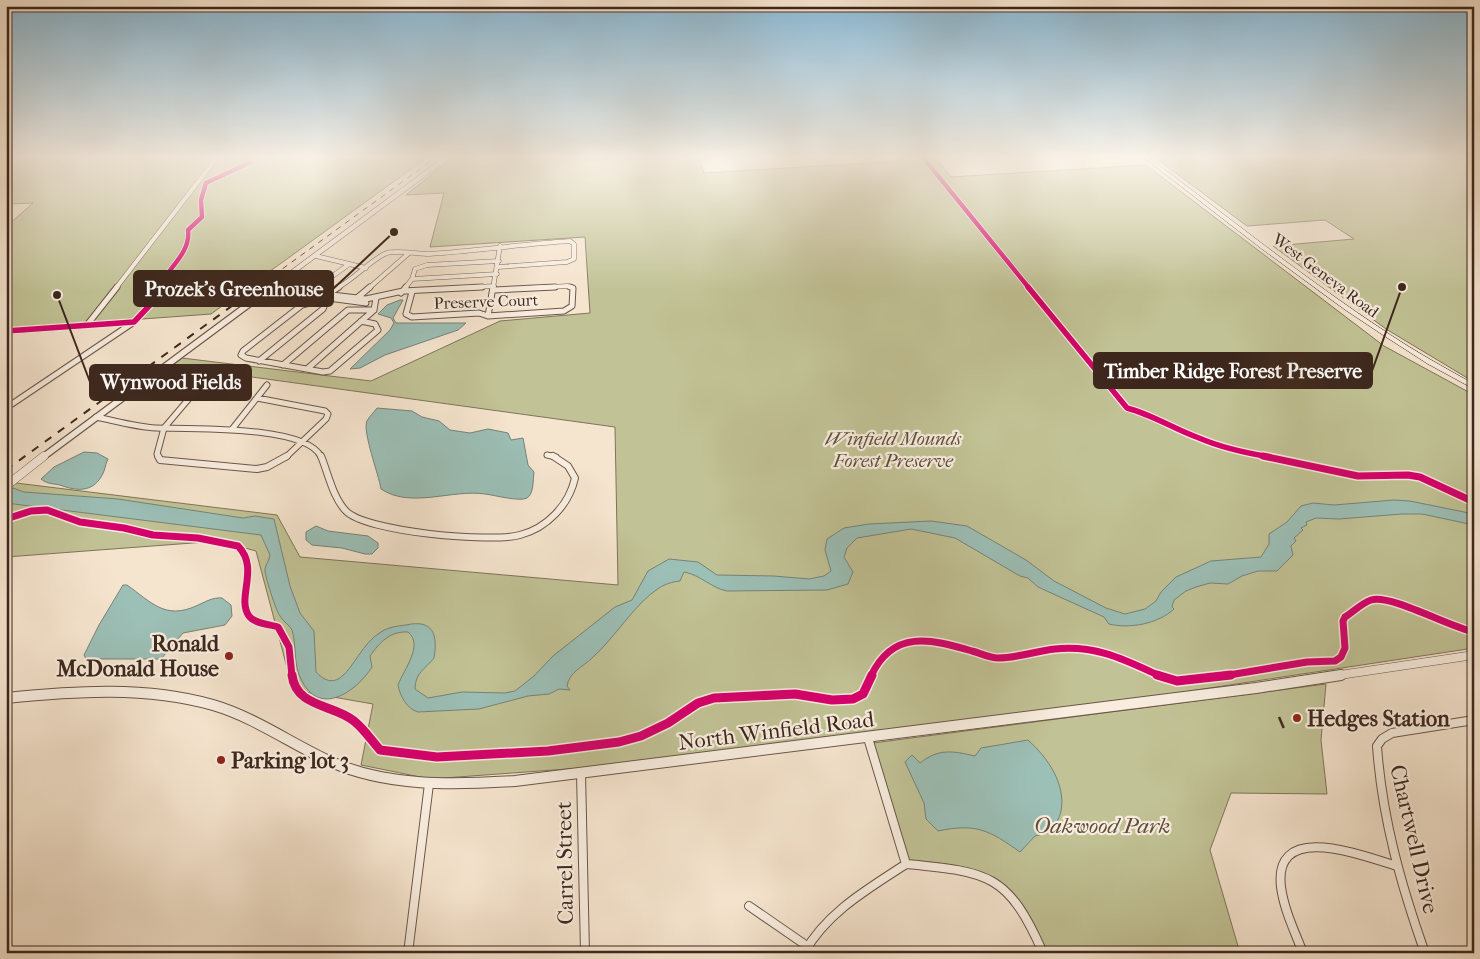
<svg xmlns="http://www.w3.org/2000/svg" width="1480" height="959" font-family="'IM FELL French Canon',serif">
<style>
.green{fill:#c1c295;stroke:#7f7459}
.water{fill:#9cbfb6;stroke:#768279}
.lines{fill:none;stroke-linecap:round;stroke-linejoin:round}
.minor-far3-casing{stroke:#6b5649;stroke-width:5}
.minor-far2-casing{stroke:#6b5649;stroke-width:7}
.minor-far1-casing{stroke:#6b5649;stroke-width:8}
.minor-casing{stroke:#6b5649;stroke-width:10}
.tertiary-far3-casing{stroke:#6b5649;stroke-width:5.5}
.tertiary-far2-casing{stroke:#6b5649;stroke-width:8}
.tertiary-far1-casing{stroke:#6b5649;stroke-width:9}
.tertiary-casing{stroke:#6b5649;stroke-width:12}
.secondary-casing{stroke:#3d271d;stroke-width:1}
.minor-far3{stroke:#f8eddf;stroke-width:4}
.minor-far2{stroke:#f8eddf;stroke-width:5}
.minor-far1{stroke:#f8eddf;stroke-width:6}
.minor{stroke:#f8eddf;stroke-width:8}
.tertiary-far3{stroke:#f8eddf;stroke-width:4.5}
.tertiary-far2{stroke:#f8eddf;stroke-width:5.5}
.tertiary-far1{stroke:#f8eddf;stroke-width:8}
.tertiary{stroke:#f8eddf;stroke-width:10}
.secondary{fill:#f8eddf;fill-rule:evenodd}
.rail-far2{stroke:#3d271d;stroke-width:1;stroke-dasharray:5.5 5.5;stroke-linecap:butt}
.rail-far1{stroke:#3d271d;stroke-width:2;stroke-dasharray:8 8;stroke-linecap:butt}
.rail{stroke:#3d271d;stroke-width:2.5;stroke-dasharray:12 12;stroke-linecap:butt}
.cycleway-far3-casing{stroke:#f8eddf;stroke-width:6}
.cycleway-far2-casing{stroke:#f8eddf;stroke-width:8}
.cycleway-far1-casing{stroke:#f8eddf;stroke-width:10}
.cycleway-casing{stroke:#f8eddf;stroke-width:12}
.cycleway-far3{stroke:#d6006c;stroke-width:4.5}
.cycleway-far2{stroke:#d6006c;stroke-width:5.5}
.cycleway-far1{stroke:#d6006c;stroke-width:7}
.cycleway{stroke:#d6006c;stroke-width:9}
.poi-dot{fill:#8f2418;stroke:#f8eddf;stroke-width:2}
.labels{text-anchor:middle;stroke-width:4.5;stroke-linejoin:round;paint-order:stroke}
.far-street-label{font-size:16px;fill:#3d271d;stroke:#f8eddf}
.park-label{font-size:19px;font-style:italic;fill:#5e4e3b;stroke:#f8eddf}
.near-poi-label{font-size:22px;font-weight:bold;fill:#3d271d;stroke:#f8eddf;text-anchor:start}
.near-street-label{font-size:22px;fill:#3d271d;stroke:#f8eddf}
.near-park-label{font-size:22px;font-style:italic;fill:#5e4e3b;stroke:#f8eddf}
.leader{fill:none;stroke:#3d271d;stroke-width:2}
.callout-dot{fill:#3d271d;stroke:#f8eddf;stroke-width:2}
.callout{fill:#3d271d;stroke:#3d271d;stroke-width:2}
.callout-label{font-size:20px;text-anchor:middle;font-weight:bold;fill:#fff}
</style>
<rect width="100%" height="100%" fill="#f5e4ce"/>
<filter id="stains"><feTurbulence type="fractalNoise" baseFrequency=".004" numOctaves="4"/><feColorMatrix values="0 0 0 0 .2 0 0 0 0 .09 0 0 0 0 .02 0 0 0 .5 -.17"/></filter>
<radialGradient id="worn" r=".72"><stop offset=".6" stop-color="#630" stop-opacity="0"/><stop offset="1" stop-color="#630" stop-opacity=".3"/></radialGradient>
<path class="green" d="M6,156H429L211,314L6,329V227L33,203L6,204Z
M455,156H698L704,173L936,159L951,177L1146,165L1384,346L1474,395V648L1170,694L581,768L430,779L361,765L373,704L293,690L256,551L219,541L6,557V492L16,483L277,515L300,557L618,585L615,427L172,366L182,358L371,381L500,321L590,313L585,237L430,247L444,193L406,195Z
M1153,156H1474V382L1386,329L1273,246L1354,239L1325,220L1247,226Z
M1326,684L1321,740L1327,794L1231,793L1210,850L1240,953H1046C1018,874 987,867 909,860L873,743Z"/>
<path class="water" d="M400,300H403L393,318L396,323H466L458,330L385,355L360,368L350,369L390,330L394,323L391,318L378,314L387,305Z
M377,408L412,411L422,417L439,421L450,430L470,433L488,429L508,433L511,440L523,438L528,465L534,472C533,479 534,494 527,498C520,502 494,495 485,494C452,489 411,509 381,489C379,475 362,431 367,421C369,417 374,412 377,408Z
M84,452L97,453L108,459C105,464 105,472 101,477C92,492 77,491 63,486C55,483 48,485 41,479L54,467Z
M13,488L24,492L118,499L243,518L255,516L274,519L290,586L300,613L314,631L316,672C323,679 330,684 340,678C353,669 363,642 381,632C389,627 397,626 406,625C433,619 438,634 434,658C425,669 415,673 415,689L428,698L462,692L505,693L515,691L534,676L553,656L615,607L632,600L648,571L669,559L698,562L717,575L774,576L809,579L824,576L831,571L825,550L827,539L844,528L869,524L931,521L967,526L1026,560L1054,581L1106,608L1125,614L1145,609L1156,601L1161,592L1176,577L1211,561L1261,557L1269,544V534L1287,522L1301,506L1313,503L1334,505L1394,500L1410,501L1474,514V525L1422,514H1402L1339,519L1316,518L1306,522L1307,525L1301,528L1303,530L1294,538L1296,541L1291,546L1293,555L1277,571H1258L1242,576L1228,584L1210,583L1196,587L1186,591L1174,600L1172,607L1174,609C1158,624 1129,629 1109,624L1104,617L1038,587L1028,578L1020,576L955,538L911,529L857,538L847,548L844,557L853,572L848,584L827,590L727,591C711,588 701,575 684,572L680,581C671,582 666,584 659,588C634,604 615,638 592,658C583,667 569,672 567,686L570,690L559,689L549,694L528,696L479,709L418,712C407,709 400,696 398,685C404,669 424,645 408,632C390,631 380,642 370,656L372,667C356,692 319,718 301,679C293,664 297,646 292,630C289,624 283,622 280,616C276,611 264,574 265,569C266,564 269,561 270,555L261,535L6,503V493Z
M316,526L328,531L368,536L378,543V548L372,554H365L342,548L312,545L306,540V532Z
M123,585H127C151,602 165,620 196,606C205,602 213,597 222,598L231,605L232,616L225,625L183,633L161,659H86L84,655L99,625Z
M1028,740C1048,758 1066,784 1061,811C1060,818 1054,826 1051,832L1035,836L1020,852C989,830 976,823 938,831L926,819L924,803L905,762L912,755L920,763C939,748 953,751 975,756L981,748Z"/>
<g class="lines">
<defs>
<path id="minor-far3" d="M861,156L863,160
M316,256L366,268
M497,274L412,279L415,269L427,265L499,261
M327,280L348,265
M116,288L218,156
M337,288C353,280 374,257 387,253C396,250 418,254 429,254C476,251 523,244 570,241L574,244V259L567,262L498,267
M369,288L409,253
M405,288L412,279
M459,288L494,286
M493,288L500,246
M532,288L568,286L573,288"/>
<path id="minor-far2" d="M272,288L366,299L403,291L482,287
M494,290L555,287
M267,292L304,296
M412,292L406,314L412,317L479,313L488,316L564,311L572,306L573,288L570,287
M401,293L406,287
M321,297L366,303
M357,298L370,287
M318,301L339,287
M318,301L302,305L243,351L241,355L246,358L323,372L330,371L378,330L375,324L361,321
M488,316L493,287
M87,325L117,287
M6,331L132,322
M259,361L323,309L325,304L318,301
M283,365L348,310H374
M307,369L374,310L376,298
M149,377L198,388L164,428L157,454L159,457
M257,398L325,411L328,414L326,419L286,457
M6,408L134,322
M96,417C116,421 136,427 156,428C188,429 307,425 321,457
M233,428L267,385
M547,455L556,457"/>
<path id="minor-far1" d="M158,456L160,460L257,469L267,467L287,456
M321,456C328,473 333,498 346,511C366,532 491,543 520,535C547,528 569,505 575,478L568,466L553,456"/>
<path id="minor" d="M868,738L906,864
M581,773L585,953
M906,864C988,872 1008,873 1043,953
M749,906L807,946
M408,953L429,784
M804,953C827,912 868,889 906,864
M1303,953C1295,932 1284,910 1281,887C1273,820 1363,856 1397,866
M1425,953C1401,885 1382,818 1377,746L1382,739L1392,733L1474,720"/>
<path id="tertiary-far3" d="M271,288L449,156"/>
<path id="tertiary-far2" d="M43,457L272,287"/>
<path id="tertiary-far1" d="M6,486L44,456
M1333,676L1474,655"/>
<path id="tertiary" d="M6,698C75,691 146,686 213,705C254,717 290,743 329,761C387,787 452,785 515,781L1256,688L1341,675"/>
<path id="secondary" d="M1142,156H1147C1227,216 1305,279 1389,334C1416,352 1445,368 1474,384V389L1428,364L1386,337L1344,309L1262,249Z"/>
</defs>
<use href="#minor-far3" class="minor-far3-casing"/>
<use href="#minor-far2" class="minor-far2-casing"/>
<use href="#minor-far1" class="minor-far1-casing"/>
<use href="#minor" class="minor-casing"/>
<use href="#tertiary-far3" class="tertiary-far3-casing"/>
<use href="#tertiary-far2" class="tertiary-far2-casing"/>
<use href="#tertiary-far1" class="tertiary-far1-casing"/>
<use href="#tertiary" class="tertiary-casing"/>
<use href="#secondary" class="secondary-casing"/>
<use href="#minor-far3" class="minor-far3"/>
<use href="#minor-far2" class="minor-far2"/>
<use href="#minor-far1" class="minor-far1"/>
<use href="#minor" class="minor"/>
<use href="#tertiary-far3" class="tertiary-far3"/>
<use href="#tertiary-far2" class="tertiary-far2"/>
<use href="#tertiary-far1" class="tertiary-far1"/>
<use href="#tertiary" class="tertiary"/>
<use href="#secondary" class="secondary"/>
<path class="rail-far2" d="M256,288L438,156"/>
<path class="rail-far1" d="M6,470L258,287"/>
<path class="rail" d="M1279,717L1285,731"/>
<defs>
<path id="cycleway-far3" d="M922,156L1029,288
M158,288C168,268 191,253 188,230L202,217L201,200L206,183L251,162L245,156"/>
<path id="cycleway-far2" d="M1028,287L1127,408C1153,415 1174,429 1199,438C1222,448 1246,453 1270,457
M6,331L134,322L150,305L159,287"/>
<path id="cycleway-far1" d="M1263,456L1358,476L1408,475L1420,477L1474,502
M6,519L31,511L47,510L80,522L124,528L153,535L198,538L238,546C260,568 236,598 249,616C255,624 269,624 278,627L289,647L292,676
M871,676C893,629 931,639 972,651C980,653 990,658 998,658C1017,658 1036,651 1055,649C1096,645 1123,659 1160,676
M1223,676L1307,662L1335,661L1341,657L1345,648L1343,621L1345,617C1353,612 1362,603 1371,600C1391,594 1449,627 1474,632"/>
<path id="cycleway" d="M292,675C296,708 334,704 354,721C364,729 372,741 380,750L437,757L548,751L619,742L641,736L668,723L698,703L714,698L795,694L832,700L853,699L863,694L872,675
M1157,675L1177,681L1231,675"/>
</defs>
<use href="#cycleway-far3" class="cycleway-far3-casing"/>
<use href="#cycleway-far2" class="cycleway-far2-casing"/>
<use href="#cycleway-far1" class="cycleway-far1-casing"/>
<use href="#cycleway" class="cycleway-casing"/>
<use href="#cycleway-far3" class="cycleway-far3"/>
<use href="#cycleway-far2" class="cycleway-far2"/>
<use href="#cycleway-far1" class="cycleway-far1"/>
<use href="#cycleway" class="cycleway"/>
</g>
<linearGradient id="sky" x2="0" y2="1"><stop stop-color="#89b8d4"/><stop offset="0.54" stop-color="#faf3e9"/><stop offset="1" stop-color="#faf3e9" stop-opacity="0"/></linearGradient>
<rect width="1480" height="291" fill="url(#sky)"/>
<g class="poi-dot">
<circle cx="229" cy="656" r="5"/>
<circle cx="1297" cy="718" r="5"/>
<circle cx="221" cy="760" r="5"/>
</g>
<g class="labels">
<g class="far-street-label">
<text transform="translate(1326 275) rotate(37)" y="6">West Geneva Road</text>
<text transform="translate(486 301) rotate(-2)" y="6">Preserve Court</text>
</g>
<g class="park-label">
<text x="893" y="445">Winfield Mounds<tspan x="893" dy="22">Forest Preserve</tspan></text>
</g>
<g class="near-poi-label">
<text x="219" y="651" text-anchor="end">Ronald<tspan x="219" dy="25">McDonald House</tspan></text>
<text x="1307" y="726">Hedges Station</text>
<text x="231" y="768">Parking lot 3</text>
</g>
<g class="near-street-label">
<text transform="translate(776 730) rotate(-7)" y="8">North Winfield Road</text>
<text transform="translate(1415 839) rotate(77)" y="8">Chartwell Drive</text>
<text transform="translate(564 863) rotate(-91)" y="8">Carrel Street</text>
</g>
<g class="near-park-label">
<text x="1102" y="833">Oakwood Park</text>
</g>
</g>
<path class="leader" d="M394 232L333 289M1402 287L1372 371M57 295L90 382"/>
<g class="callout-dot">
<circle cx="394" cy="232" r="5"/>
<circle cx="1402" cy="287" r="5"/>
<circle cx="57" cy="295" r="5"/>
</g>
<g class="callout">
<rect x="134" y="271" width="199" height="35" rx="5"/>
<rect x="1094" y="353" width="278" height="35" rx="5"/>
<rect x="90" y="365" width="161" height="35" rx="5"/>
</g>
<g class="callout-label">
<text x="234" y="296">Prozek's Greenhouse</text>
<text x="1233" y="378">Timber Ridge Forest Preserve</text>
<text x="171" y="389">Wynwood Fields</text>
</g>
<rect width="1480" height="959" fill="none" stroke="#f5e4ce" stroke-width="25"/>
<rect x="8" y="8" width="1465" height="944" fill="none" stroke="#3d271d" stroke-width="2.5"/>
<rect x="12" y="12" width="1455" height="934" fill="none" stroke="#3d271d"/>
<rect width="100%" height="100%" filter="url(#stains)"/>
<rect width="100%" height="100%" fill="url(#worn)"/>
</svg>
